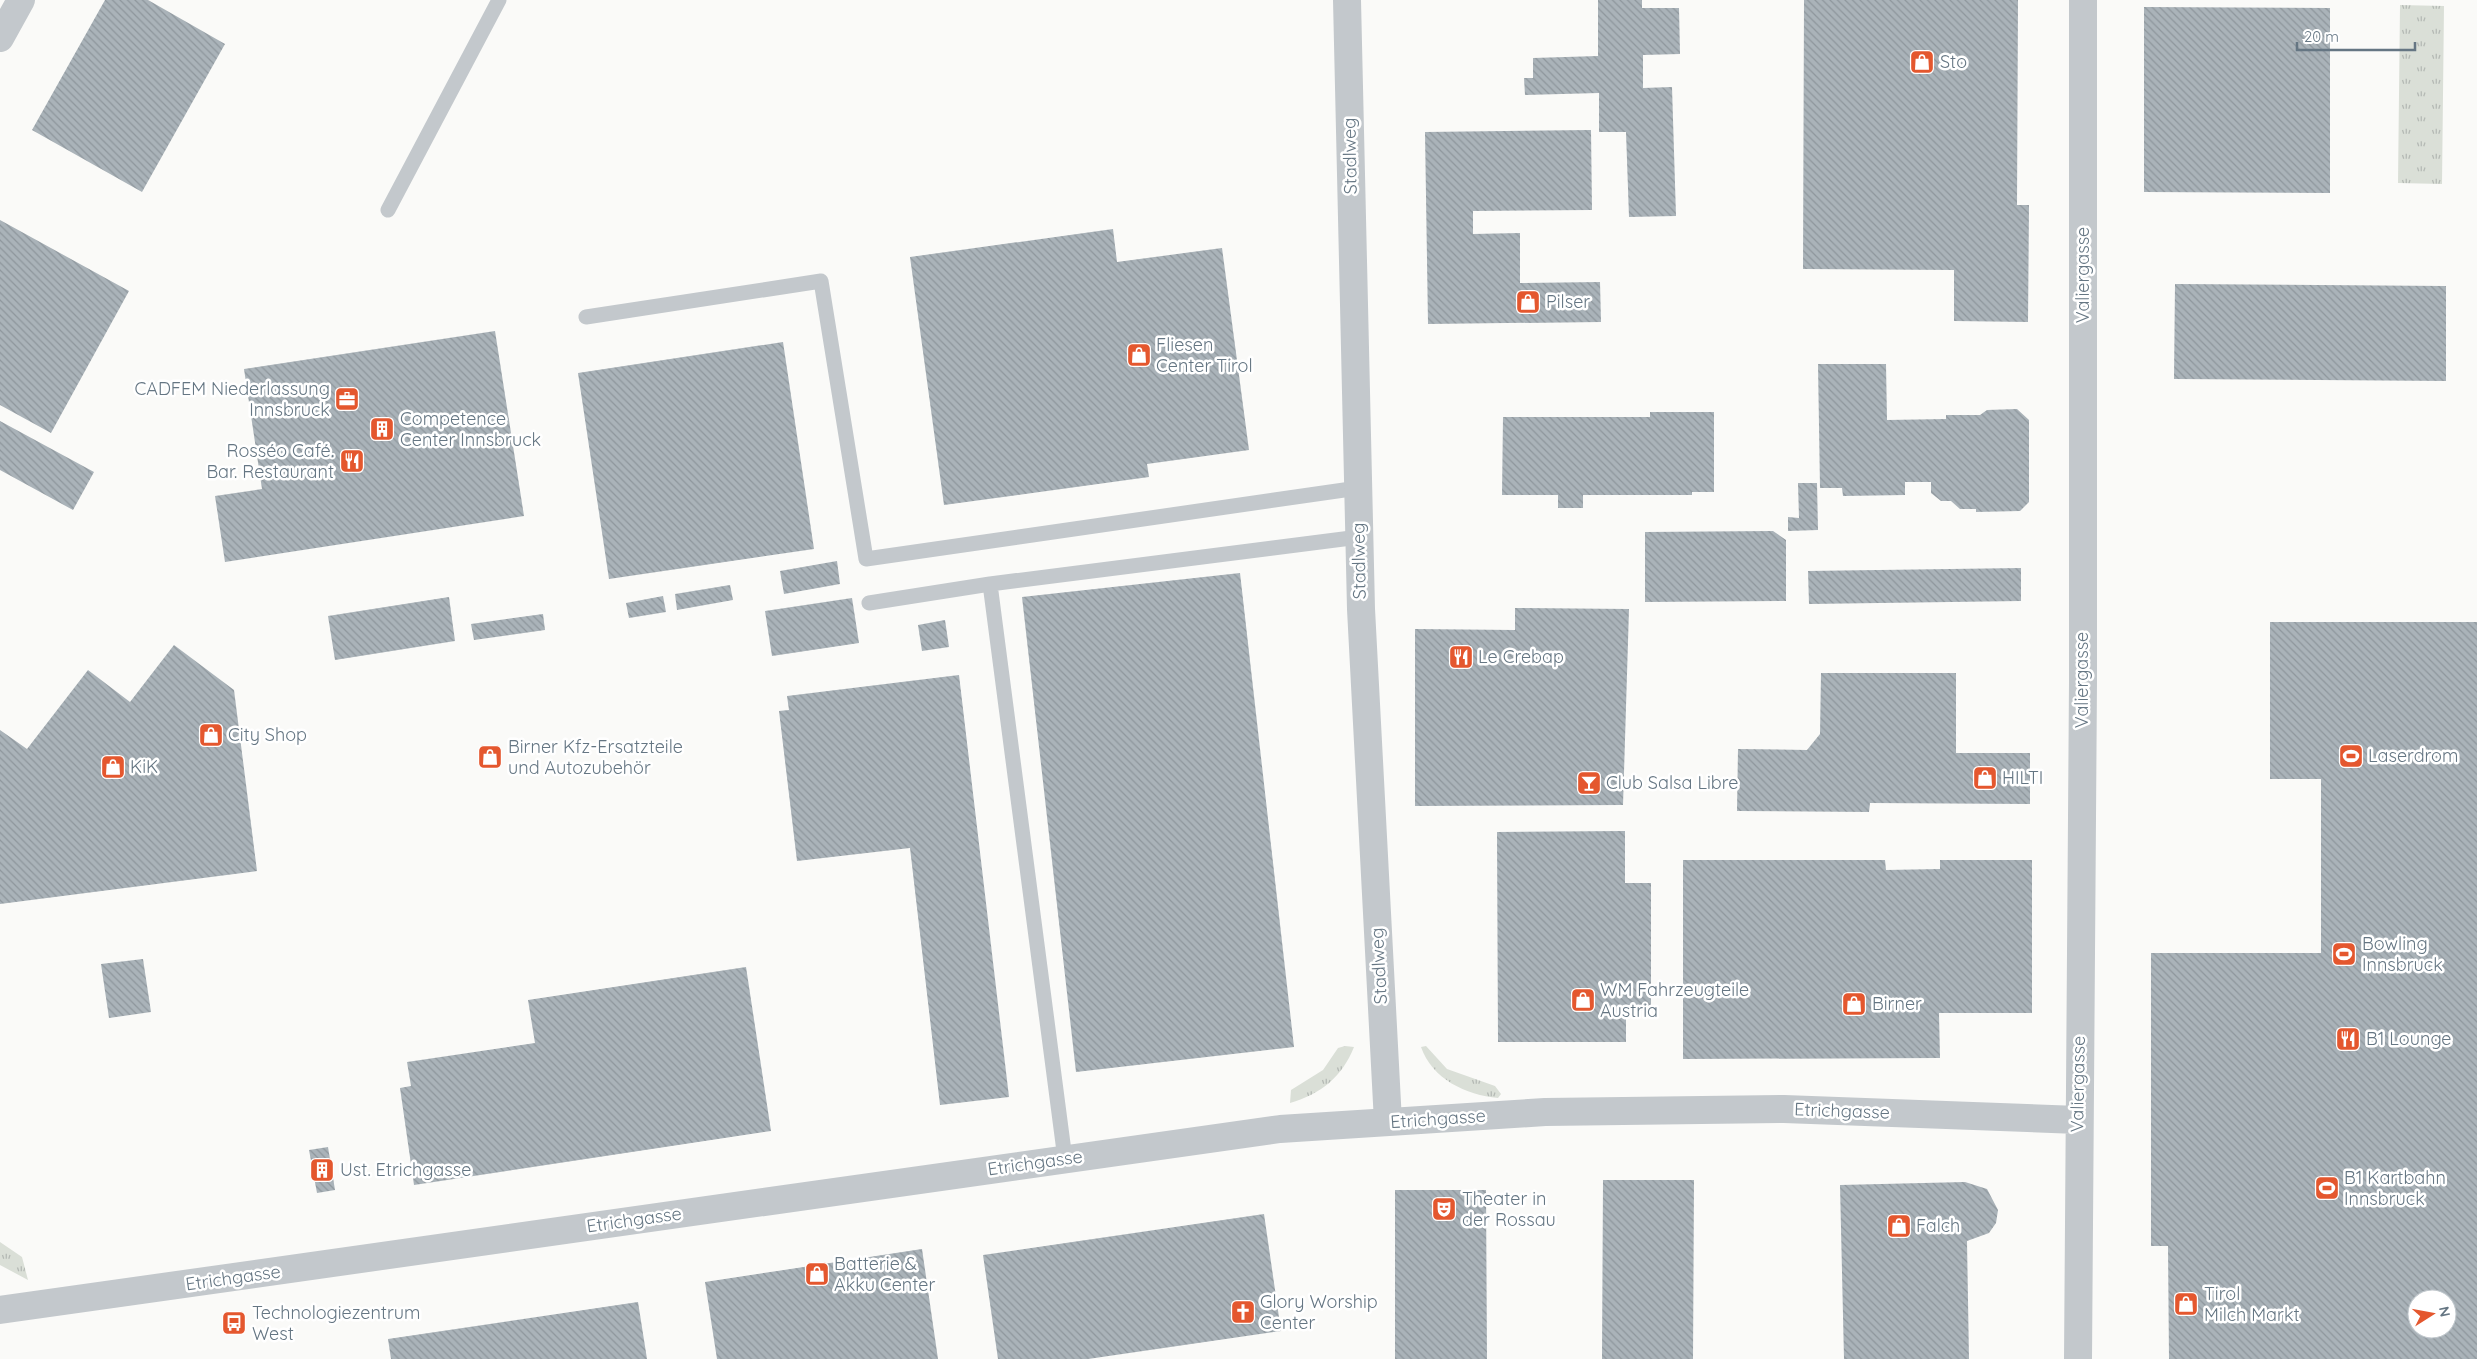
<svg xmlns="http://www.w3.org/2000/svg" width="2477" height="1359" font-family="Quicksand,sans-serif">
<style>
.grass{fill:url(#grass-tufts)}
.building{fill:url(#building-back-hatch);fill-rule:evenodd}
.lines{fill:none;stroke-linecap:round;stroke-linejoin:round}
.lane{stroke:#c3c8cc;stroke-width:15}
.street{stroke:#c3c8cc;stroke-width:28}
.labels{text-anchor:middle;stroke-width:5;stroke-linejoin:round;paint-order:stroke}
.poi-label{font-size:18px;fill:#657683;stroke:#fff;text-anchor:start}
.street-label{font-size:18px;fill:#657683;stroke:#fff}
</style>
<defs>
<pattern id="grass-tufts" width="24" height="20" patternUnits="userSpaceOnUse" patternTransform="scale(1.25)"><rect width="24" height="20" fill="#dadfd7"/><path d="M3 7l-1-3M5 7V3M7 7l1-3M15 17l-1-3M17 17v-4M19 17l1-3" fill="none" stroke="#b4b9b4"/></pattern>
<pattern id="building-back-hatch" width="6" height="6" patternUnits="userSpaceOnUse" patternTransform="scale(1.25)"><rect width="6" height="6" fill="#aab3b9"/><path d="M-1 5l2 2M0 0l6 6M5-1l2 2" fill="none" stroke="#8e969c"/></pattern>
</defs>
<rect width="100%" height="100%" fill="#fafaf8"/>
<path class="grass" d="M2400,5L2444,6L2442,184L2398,183Z
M1345,1046L1354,1047C1342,1077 1321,1094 1290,1103L1291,1090L1323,1070L1338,1048Z
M1426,1046L1447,1069L1495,1086L1501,1094L1498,1098C1466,1095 1432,1079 1421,1047Z
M0,1242L22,1257L28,1280L0,1265Z"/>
<path class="building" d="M105,0H148L225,44L142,192L32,130Z
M1598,0H1642V8H1679L1680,54L1643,55V88L1672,87L1676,216L1629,217L1626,132H1599V93L1525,95L1524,78H1533V58L1598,56Z
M1804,0H2018L2017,205H2029L2028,322L1954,321V270L1803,269Z
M2144,7L2330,8V193L2144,192Z
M1591,130L1592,210L1473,211V234L1520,233V283L1600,282L1601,322L1428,324L1425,132Z
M0,220L129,291L51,433L0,405Z
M1113,229L1117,262L1222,248L1249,450L1147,464L1149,477L944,505L910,257Z
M2175,284L2446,286V381L2174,379Z
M495,331L524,516L225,562L215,496L262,489L244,369Z
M783,342L814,549L609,579L578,373Z
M1818,364H1886L1887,420L1946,419V415H1980L1987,410L2017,409L2029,420V502L2020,511L1976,512V509H1960L1951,501H1941L1931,493V482H1905V495L1843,496L1842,488H1820Z
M1650,412H1714V492H1692V495H1583V508H1558V495H1502L1503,417H1650Z
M0,421L94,472L73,510L0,470Z
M1798,483H1817L1818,530L1788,531V517L1799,518Z
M1773,531L1786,540V601L1645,602V532Z
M837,561L840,584L784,594L780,571Z
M2021,568V601L1809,604L1808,571Z
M1240,573L1294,1047L1076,1072L1022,597Z
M730,585L733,600L677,610L675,594Z
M663,596L666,612L629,618L626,603Z
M449,597L455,641L335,660L328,616Z
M852,598L859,643L772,656L765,611Z
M1515,608L1629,609L1623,805L1415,806V629L1515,630Z
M543,614L545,630L474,640L471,624Z
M945,620L949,647L922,651L918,625Z
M2270,622H2477V1359H2169L2168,1246H2151V953H2321V779H2270ZM2417,1299H2447V1329H2417Z
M174,645L234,690L257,871L0,904V730L27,749L88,670L130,702Z
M1821,673H1956V753H2030V804L1870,803L1869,812L1737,811L1738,749L1807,750L1820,734Z
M959,675L1009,1097L940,1105L910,848L797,861L779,711L789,710L787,696Z
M1625,831V883H1651V1011H1626V1042H1498L1497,832Z
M1683,860H1885L1886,870L1940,869V860H2032V1013H1939L1940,1058L1683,1059Z
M143,959L151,1012L109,1018L101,964Z
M746,967L771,1131L414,1185L400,1088L411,1086L407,1062L535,1043L528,1000Z
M328,1147L335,1190L317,1193L309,1150Z
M1603,1180H1694L1693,1359H1602Z
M1965,1182L1987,1189L1998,1210L1996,1223L1989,1233L1967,1241L1969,1359H1844L1840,1185Z
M1395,1190H1486L1487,1359H1395Z
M1264,1214L1281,1331L1088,1359H998L983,1255Z
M922,1249L938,1359H717L705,1282Z
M638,1302L647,1359H391L388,1339Z"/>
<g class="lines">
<path class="lane" d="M388,210L499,0
M586,317L821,281L866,559L1358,488
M990,584L1065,1159
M869,603L990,584L1359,537"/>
<path class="street" d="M1347,0L1361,609L1388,1122
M0,38L21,0
M0,1310L1280,1129L1545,1112L1784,1109L2078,1120
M2078,1359L2083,682V0"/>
</g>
<defs>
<symbol id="shop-square" viewBox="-11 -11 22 22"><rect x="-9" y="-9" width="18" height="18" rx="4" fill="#e4572e" stroke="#fff"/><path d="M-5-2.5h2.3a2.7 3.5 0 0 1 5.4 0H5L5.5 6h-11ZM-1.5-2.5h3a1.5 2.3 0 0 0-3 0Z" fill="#fff"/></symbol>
<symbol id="office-square" viewBox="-11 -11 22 22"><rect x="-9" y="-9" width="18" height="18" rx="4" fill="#e4572e" stroke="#fff"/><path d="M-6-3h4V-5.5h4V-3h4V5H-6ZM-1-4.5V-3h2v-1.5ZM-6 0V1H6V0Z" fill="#fff"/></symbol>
<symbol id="building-square" viewBox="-11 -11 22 22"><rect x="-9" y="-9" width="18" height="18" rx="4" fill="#e4572e" stroke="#fff"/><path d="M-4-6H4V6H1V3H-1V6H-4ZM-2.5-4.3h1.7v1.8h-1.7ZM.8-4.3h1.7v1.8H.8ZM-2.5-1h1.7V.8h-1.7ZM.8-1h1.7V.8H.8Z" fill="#fff"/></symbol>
<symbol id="restaurant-square" viewBox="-11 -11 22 22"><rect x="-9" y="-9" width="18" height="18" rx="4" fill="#e4572e" stroke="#fff"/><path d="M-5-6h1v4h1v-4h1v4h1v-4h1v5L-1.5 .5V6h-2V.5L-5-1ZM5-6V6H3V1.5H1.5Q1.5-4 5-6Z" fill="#fff"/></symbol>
<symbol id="stadium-square" viewBox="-11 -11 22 22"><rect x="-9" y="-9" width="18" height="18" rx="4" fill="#e4572e" stroke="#fff"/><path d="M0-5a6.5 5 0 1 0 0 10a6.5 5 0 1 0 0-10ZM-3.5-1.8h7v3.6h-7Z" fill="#fff"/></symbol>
<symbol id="bar-square" viewBox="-11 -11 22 22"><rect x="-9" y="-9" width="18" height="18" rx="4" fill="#e4572e" stroke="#fff"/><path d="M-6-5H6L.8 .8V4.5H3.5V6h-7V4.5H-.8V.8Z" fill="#fff"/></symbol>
<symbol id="theatre-square" viewBox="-11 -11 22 22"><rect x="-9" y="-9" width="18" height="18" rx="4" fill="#e4572e" stroke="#fff"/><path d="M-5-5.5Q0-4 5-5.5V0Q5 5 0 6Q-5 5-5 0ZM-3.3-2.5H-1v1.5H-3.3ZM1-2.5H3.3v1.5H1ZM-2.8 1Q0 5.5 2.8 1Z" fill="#fff"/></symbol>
<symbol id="church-square" viewBox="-11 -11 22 22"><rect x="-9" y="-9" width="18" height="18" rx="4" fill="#e4572e" stroke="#fff"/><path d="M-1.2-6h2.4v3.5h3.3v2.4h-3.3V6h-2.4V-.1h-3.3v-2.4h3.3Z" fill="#fff"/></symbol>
<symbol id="bus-square" viewBox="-11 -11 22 22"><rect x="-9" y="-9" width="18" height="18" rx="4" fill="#e4572e" stroke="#fff"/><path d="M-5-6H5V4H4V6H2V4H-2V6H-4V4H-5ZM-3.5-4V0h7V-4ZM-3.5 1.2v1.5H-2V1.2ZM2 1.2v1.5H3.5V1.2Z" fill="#fff"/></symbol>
</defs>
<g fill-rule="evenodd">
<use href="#shop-square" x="1908" y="48" width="28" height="28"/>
<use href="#shop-square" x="1514" y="288" width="28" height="28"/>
<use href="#shop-square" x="1125" y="341" width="28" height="28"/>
<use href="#office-square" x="333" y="385" width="28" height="28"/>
<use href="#building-square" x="368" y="415" width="28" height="28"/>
<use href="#restaurant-square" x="338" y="447" width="28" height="28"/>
<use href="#restaurant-square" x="1447" y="643" width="28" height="28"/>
<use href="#shop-square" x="197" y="721" width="28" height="28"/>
<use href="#stadium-square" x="2337" y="742" width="28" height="28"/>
<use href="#shop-square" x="476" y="743" width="28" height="28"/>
<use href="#shop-square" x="99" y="753" width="28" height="28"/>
<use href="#shop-square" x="1971" y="764" width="28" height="28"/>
<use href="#bar-square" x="1575" y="769" width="28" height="28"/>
<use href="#stadium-square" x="2330" y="940" width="28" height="28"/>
<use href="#shop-square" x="1569" y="986" width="28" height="28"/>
<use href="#shop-square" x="1840" y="990" width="28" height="28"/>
<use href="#restaurant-square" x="2334" y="1025" width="28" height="28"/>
<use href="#building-square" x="308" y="1156" width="28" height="28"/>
<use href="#stadium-square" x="2313" y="1174" width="28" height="28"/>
<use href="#theatre-square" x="1430" y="1195" width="28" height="28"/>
<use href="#shop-square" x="1885" y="1212" width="28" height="28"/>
<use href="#shop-square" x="803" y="1260" width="28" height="28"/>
<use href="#shop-square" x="2172" y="1290" width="28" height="28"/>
<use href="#church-square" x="1229" y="1298" width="28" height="28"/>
<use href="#bus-square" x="220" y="1309" width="28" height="28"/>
</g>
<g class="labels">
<g class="poi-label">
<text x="1940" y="68">Sto</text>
<text x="1546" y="308">Pilser</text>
<text x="1156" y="351">Fliesen<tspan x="1156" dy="21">Center Tirol</tspan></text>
<text x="330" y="395" text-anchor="end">CADFEM Niederlassung<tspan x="330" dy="21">Innsbruck</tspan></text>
<text x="400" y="425">Competence<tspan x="400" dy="21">Center Innsbruck</tspan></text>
<text x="334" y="457" text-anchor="end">Rosséo Café.<tspan x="334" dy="21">Bar. Restaurant</tspan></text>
<text x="1478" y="663">Le Crebap</text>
<text x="228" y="741">City Shop</text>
<text x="508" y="753">Birner Kfz-Ersatzteile<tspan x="508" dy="21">und Autozubehör</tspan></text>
<text x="2368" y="762">Laserdrom</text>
<text x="130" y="773">KiK</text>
<text x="2002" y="784">HILTI</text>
<text x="1606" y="789">Club Salsa Libre</text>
<text x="2362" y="950">Bowling<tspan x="2362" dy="21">Innsbruck</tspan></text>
<text x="1600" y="996">WM Fahrzeugteile<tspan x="1600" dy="21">Austria</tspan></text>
<text x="1872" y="1010">Birner</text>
<text x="2366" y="1045">B1 Lounge</text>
<text x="340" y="1176">Ust. Etrichgasse</text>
<text x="2344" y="1184">B1 Kartbahn<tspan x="2344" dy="21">Innsbruck</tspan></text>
<text x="1462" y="1205">Theater in<tspan x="1462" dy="21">der Rossau</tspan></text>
<text x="1916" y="1232">Falch</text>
<text x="834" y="1270">Batterie &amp;<tspan x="834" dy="21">Akku Center</tspan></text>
<text x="2204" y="1300">Tirol<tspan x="2204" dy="21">Milch Markt</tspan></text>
<text x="1260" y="1308">Glory Worship<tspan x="1260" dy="21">Center</tspan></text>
<text x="252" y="1319">Technologiezentrum<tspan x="252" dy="21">West</tspan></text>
</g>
<g class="street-label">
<text transform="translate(1350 156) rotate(-91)" y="6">Stadlweg</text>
<text transform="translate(2083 275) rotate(-90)" y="6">Valiergasse</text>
<text transform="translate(1359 561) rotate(-91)" y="6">Stadlweg</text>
<text transform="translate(2082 680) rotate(-90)" y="6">Valiergasse</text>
<text transform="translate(1379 966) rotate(-93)" y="6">Stadlweg</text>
<text transform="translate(2078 1084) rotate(-89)" y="6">Valiergasse</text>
<text transform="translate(1842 1111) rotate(2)" y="6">Etrichgasse</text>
<text transform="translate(1438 1119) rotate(-4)" y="6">Etrichgasse</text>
<text transform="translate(1035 1163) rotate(-8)" y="6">Etrichgasse</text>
<text transform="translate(634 1220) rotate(-8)" y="6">Etrichgasse</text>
<text transform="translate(233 1278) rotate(-8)" y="6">Etrichgasse</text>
</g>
</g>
<g transform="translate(2432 1314) rotate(79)"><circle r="24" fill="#ffffff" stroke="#c1c8cd"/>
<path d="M0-4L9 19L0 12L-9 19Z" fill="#e4572e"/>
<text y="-8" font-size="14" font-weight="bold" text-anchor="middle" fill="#657683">N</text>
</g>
<path d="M2297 42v8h118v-8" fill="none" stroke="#657683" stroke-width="2.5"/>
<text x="2304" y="42" font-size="15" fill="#657683" stroke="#ffffff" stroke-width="4" paint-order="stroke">20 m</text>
</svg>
